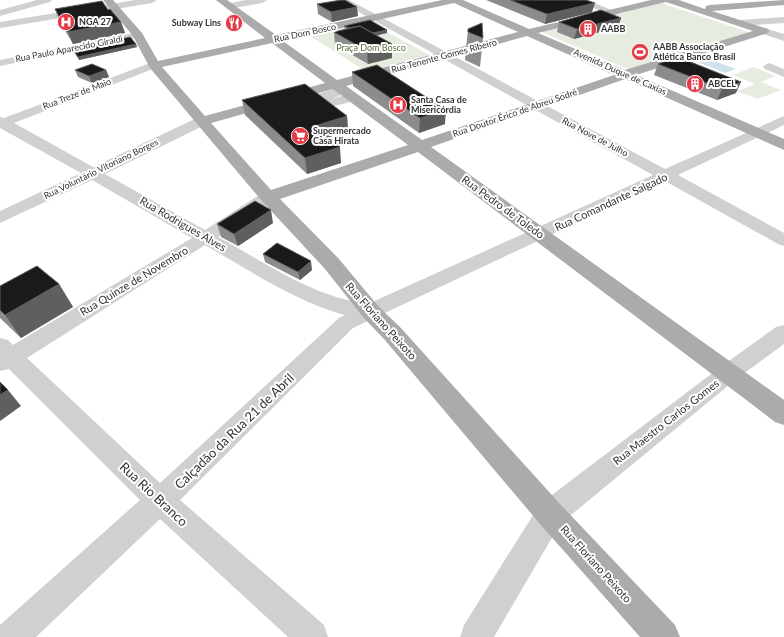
<svg xmlns="http://www.w3.org/2000/svg" width="784" height="637" font-family="Lato,sans-serif">
<style>
.green{fill:#e6ecdf}
.water{fill:#cfe2ee}
.lines{fill:none;stroke-linecap:round;stroke-linejoin:round}
.minor{fill:#d0d0d0;fill-rule:evenodd}
.major{fill:#ababab;fill-rule:evenodd}
.wall{fill:#8c8c8c}
.shaded-wall{fill:#5f5f5f}
.building{fill:#1a1a1a;stroke:#5f5f5f}
.labels{text-anchor:middle;stroke-width:4;stroke-linejoin:round;paint-order:stroke}
.far-poi-label{font-size:9px;font-weight:bold;fill:#333;stroke:#fff;text-anchor:start}
.far-street-label{font-size:9px;fill:#333;stroke:#fff}
.far-park-label{font-size:9px;fill:#56703f;stroke:#fff}
.street-label{font-size:11px;fill:#333;stroke:#fff}
.near-street-label{font-size:13px;fill:#333;stroke:#fff}
</style>
<rect width="100%" height="100%" fill="#fff"/>
<path class="green" d="M661,3L751,33L632,71L542,32Z
M367,21L433,57L370,74L307,34Z
M753,67L776,76L761,82L781,90L757,99L737,91L755,84L733,75Z"/>
<path class="water" d="M706,58L736,69L725,73L695,61Z"/>
<g class="lines">
<path class="minor" d="M37,0H52L50,2L0,16V10Z
M135,0H157L152,3L0,28V22Z
M246,0H267L262,3L229,9L224,6L226,4Z
M337,0H349L665,169L784,116V125L678,175L784,233V246L778,244L665,181L353,328L180,500L324,625L328,637H288L160,519L36,637H0V625L140,500L9,369L0,371V338L8,340L13,345L192,238L92,180L0,223V211L81,173L0,128V117L4,118L150,63H158L160,65L158,67L14,123L93,167L197,118H207L209,121L207,124L105,174L205,230L262,193L268,192L274,193L276,197L274,201L218,237C266,263 313,297 368,304L653,175ZM205,245C251,271 294,301 345,315L339,318L160,483L27,358Z
M573,0H587L619,13L614,16L611,15Z
M784,17V23L740,26L735,23L740,20Z
M764,28L784,34V41L760,33L759,31L760,29Z
M138,32L142,33L143,35L142,37L0,66V60Z
M769,63L784,69V77L765,69L763,67L765,65Z
M342,86L346,87L348,90L346,93L331,99L352,93L358,97L357,100C343,103 324,113 314,98L315,95Z
M784,325V344L735,380L560,524L494,637H460L464,625L540,504L719,368L776,327Z"/>
<path class="major" d="M103,0H113L142,33L158,61L265,38L216,0H227L276,35L442,0H463L529,29L651,0H679L705,9L706,6L710,5L784,0V5L712,11L768,29L769,31L768,33L636,75L784,139V150L625,79L431,147L784,400V425L775,422L745,399L418,152L280,199L339,259L379,307L400,327L560,504L675,625L680,637H640L540,524L384,339L363,317L325,269L262,201L150,68L133,36ZM666,2L753,31L625,70L538,33ZM454,3L518,32L337,80L283,41ZM527,36L614,75L422,140L346,86ZM272,43L325,83L205,116L162,67ZM333,89L408,145L271,190L211,123Z"/>
</g>
<path class="wall" d="M486,0H586L592,12L545,24Z
M317,4L358,16L332,22L318,14Z
M55,9L108,10L121,22L125,33L73,44L59,20Z
M621,18L618,27L574,39L557,32L559,22Z
M344,26L387,30V33L377,35L392,58L368,64L335,45L334,32L345,29Z
M468,29L483,38L480,67L465,60Z
M136,44L137,47L79,60L74,52L73,49Z
M658,64L736,93L717,100L654,75Z
M75,70H106L109,77L92,83L78,77Z
M352,72L445,124L419,133L353,86Z
M242,100L347,116L348,131L329,137L341,163L307,174L245,115Z
M273,223L238,246L221,237L217,224Z
M263,254L312,270L300,280L265,262Z
M59,284L73,307L21,338L0,318V286Z"/>
<path class="shaded-wall" d="M595,3L592,12L545,24L547,14Z
M357,7L358,16L332,22L331,12Z
M621,18L618,27L574,39L577,29Z
M121,22L125,33L73,44L68,32Z
M387,30V33L362,39V36Z
M136,44L137,47L79,60L78,57Z
M392,44V58L368,64L367,51Z
M106,70L109,77L92,83L89,76Z
M741,82L736,93L717,100L722,89Z
M446,110L445,124L419,133L420,118Z
M347,116L348,131L317,141L315,126Z
M340,147L341,163L307,174L305,158Z
M271,210L273,223L238,246L234,234Z
M311,261L312,270L300,280L298,272Z
M59,284L73,307L21,338L5,315Z
M8,390L21,406L0,421V395Z"/>
<path class="building" d="M341,0H345L357,7L331,12L317,4Z
M510,0H586L595,3L547,14Z
M102,1L108,10L110,9L121,22L68,32L55,9Z
M601,10L621,18L577,29L559,22Z
M370,20L387,30L373,33L360,26L349,28L344,26Z
M482,23L483,38L468,32V29Z
M360,26L392,44L367,51L334,32Z
M130,37L136,44L78,57L73,49Z
M678,57L741,82L722,89L658,64Z
M92,64L106,70L89,76L75,70Z
M377,65L446,110L420,118L352,72Z
M305,84L347,116L315,126L340,147L305,158L242,100Z
M255,201L271,210L234,234L217,224Z
M277,243L311,261L298,272L263,254Z
M37,266L59,284L5,315L0,310V286Z
M0,382L8,390L0,395Z"/>
<defs>
<symbol id="hospital-disc" viewBox="-11 -11 22 22"><circle r="9.5" fill="#e63946" stroke="#fff"/><path d="M-5-5h3v3.5h4V-5h3V5h-3V1.5h-4V5h-3Z" fill="#fff"/></symbol>
<symbol id="restaurant-disc" viewBox="-11 -11 22 22"><circle r="9.5" fill="#e63946" stroke="#fff"/><path d="M-5-6h1v4h1v-4h1v4h1v-4h1v5L-1.5 .5V6h-2V.5L-5-1ZM5-6V6H3V1.5H1.5Q1.5-4 5-6Z" fill="#fff"/></symbol>
<symbol id="building-disc" viewBox="-11 -11 22 22"><circle r="9.5" fill="#e63946" stroke="#fff"/><path d="M-4-6H4V6H1V3H-1V6H-4ZM-2.5-4.3h1.7v1.8h-1.7ZM.8-4.3h1.7v1.8H.8ZM-2.5-1h1.7V.8h-1.7ZM.8-1h1.7V.8H.8Z" fill="#fff"/></symbol>
<symbol id="stadium-disc" viewBox="-11 -11 22 22"><circle r="9.5" fill="#e63946" stroke="#fff"/><path d="M0-5a6.5 5 0 1 0 0 10a6.5 5 0 1 0 0-10ZM-3.5-1.8h7v3.6h-7Z" fill="#fff"/></symbol>
<symbol id="supermarket-disc" viewBox="-11 -11 22 22"><circle r="9.5" fill="#e63946" stroke="#fff"/><path d="M-6-5.5h2.5l.6 2H6L4.5 2H-2.5L-4.4-4H-6ZM-1.5 3.2a1.3 1.3 0 1 0 .1 0ZM3 3.2a1.3 1.3 0 1 0 .1 0Z" fill="#fff"/></symbol>
</defs>
<g fill-rule="evenodd">
<use href="#hospital-disc" x="56" y="12" width="20" height="20"/>
<use href="#restaurant-disc" x="224" y="13" width="20" height="20"/>
<use href="#building-disc" x="578" y="19" width="20" height="20"/>
<use href="#stadium-disc" x="630" y="42" width="20" height="20"/>
<use href="#building-disc" x="685" y="74" width="20" height="20"/>
<use href="#hospital-disc" x="388" y="95" width="20" height="20"/>
<use href="#supermarket-disc" x="290" y="126" width="20" height="20"/>
</g>
<g class="labels">
<g class="far-poi-label">
<text x="79" y="25">NGA 27</text>
<text x="221" y="26" text-anchor="end">Subway Lins</text>
<text x="601" y="32">AABB</text>
<text x="653" y="50">AABB Associação<tspan x="653" dy="10">Atlética Banco Brasil</tspan></text>
<text x="708" y="87">ABCEL</text>
<text x="411" y="103">Santa Casa de<tspan x="411" dy="10">Misericórdia</tspan></text>
<text x="313" y="134">Supermercado<tspan x="313" dy="10">Casa Hirata</tspan></text>
</g>
<g class="far-street-label">
<text transform="translate(305 33) rotate(-12)" y="3">Rua Dom Bosco</text>
<text transform="translate(69 49) rotate(-11)" y="3">Rua Paulo Aparecido Giraldi</text>
<text transform="translate(444 56) rotate(-15)" y="3">Rua Tenente Gomes Ribeiro</text>
<text transform="translate(620 72) rotate(24)" y="3">Avenida Duque de Caxias</text>
<text transform="translate(77 94) rotate(-21)" y="3">Rua Treze de Maio</text>
<text transform="translate(515 113) rotate(-19)" y="3">Rua Doutor Érico de Abreu Sodré</text>
<text transform="translate(595 137) rotate(28)" y="3">Rua Nove de Julho</text>
<text transform="translate(101 169) rotate(-26)" y="3">Rua Voluntário Vitoriano Borges</text>
</g>
<g class="far-park-label">
<text x="371" y="51">Praça Dom Bosco</text>
</g>
<g class="street-label">
<text transform="translate(611 202) rotate(-25)" y="4">Rua Comandante Salgado</text>
<text transform="translate(503 207) rotate(36)" y="4">Rua Pedro de Toledo</text>
<text transform="translate(183 224) rotate(30)" y="4">Rua Rodrigues Alves</text>
<text transform="translate(134 281) rotate(-31)" y="4">Rua Quinze de Novembro</text>
<text transform="translate(381 321) rotate(48)" y="4">Rua Floriano Peixoto</text>
<text transform="translate(666 422) rotate(-38)" y="4">Rua Maestro Carlos Gomes</text>
<text transform="translate(596 564) rotate(48)" y="4">Rua Floriano Peixoto</text>
</g>
<g class="near-street-label">
<text transform="translate(234 431) rotate(-44)" y="5">Calçadão da Rua 21 de Abril</text>
<text transform="translate(154 494) rotate(43)" y="5">Rua Rio Branco</text>
</g>
</g>
</svg>
